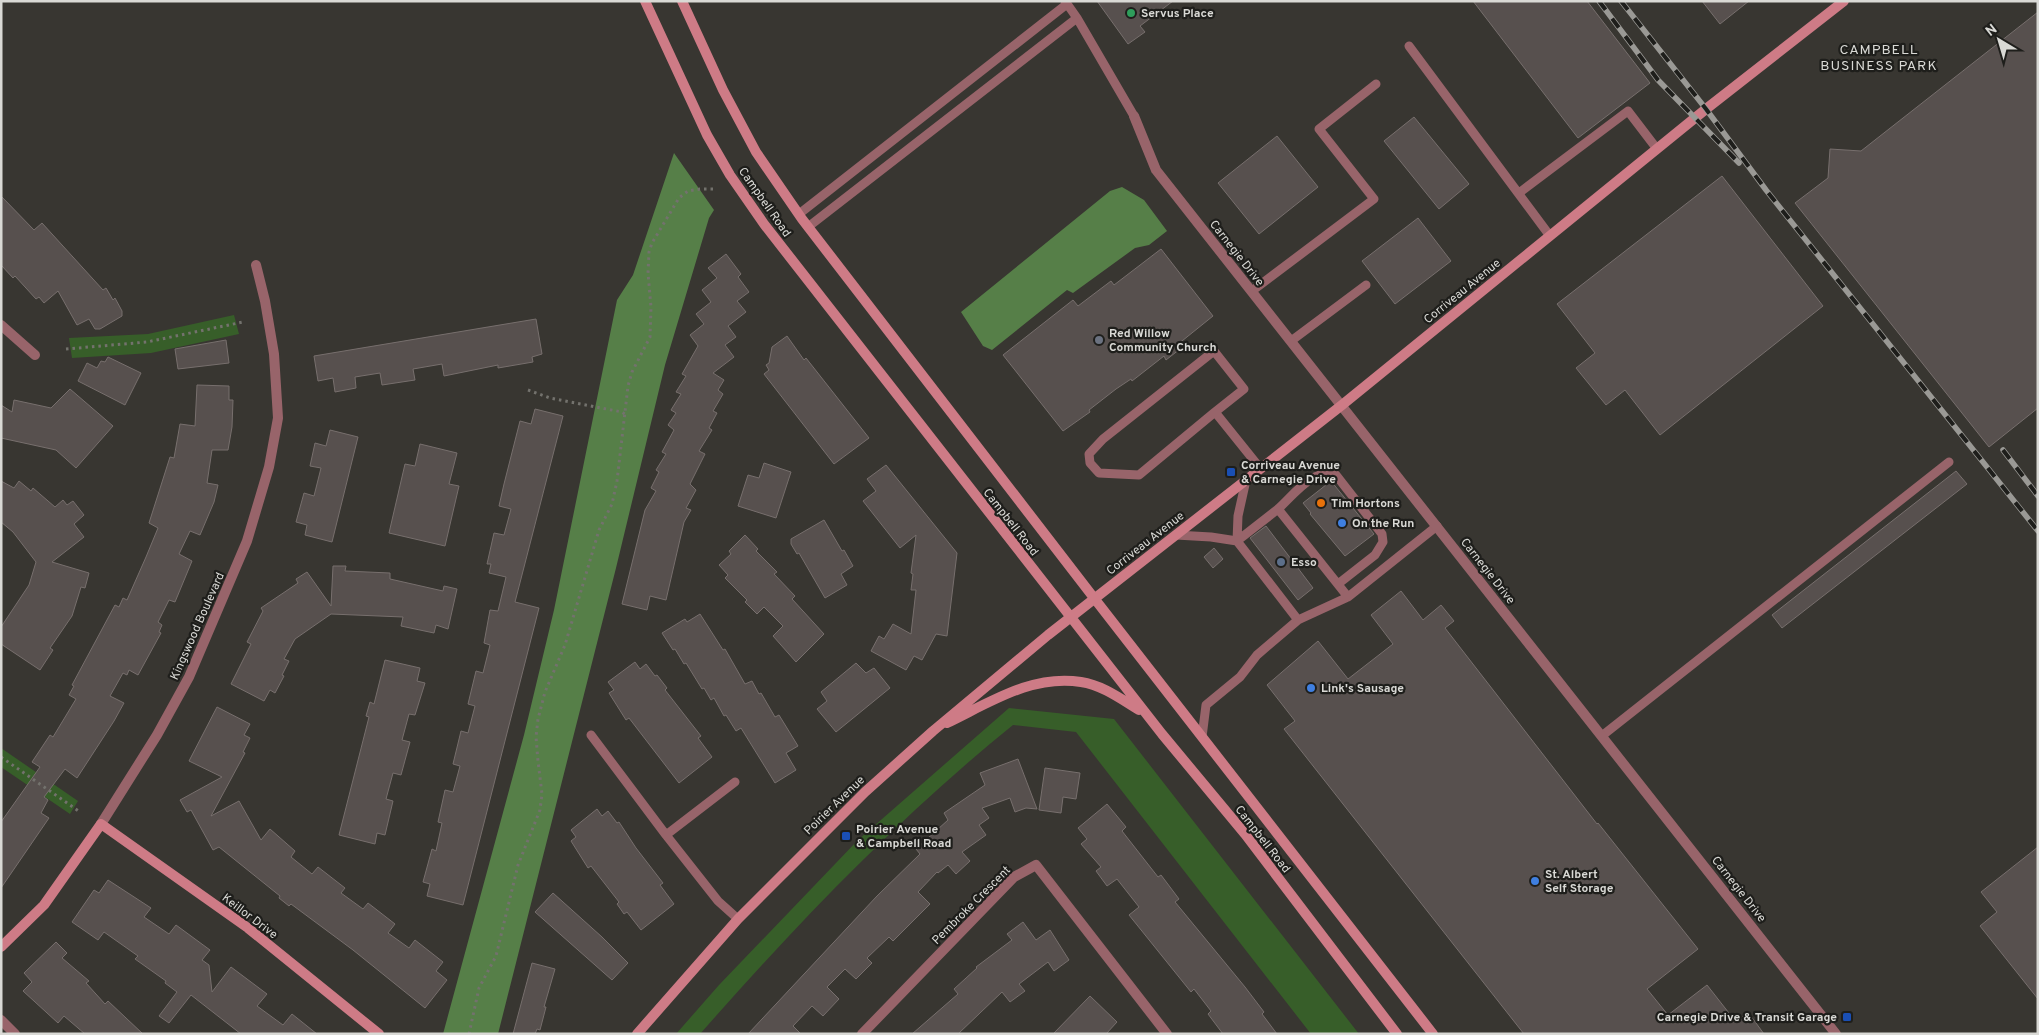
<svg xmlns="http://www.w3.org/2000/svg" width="2039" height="1035" font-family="Overpass,sans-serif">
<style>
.green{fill:#375e29}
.forest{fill:#567f48}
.building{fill:#57504e;stroke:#776f6d}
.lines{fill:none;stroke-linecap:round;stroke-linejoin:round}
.path{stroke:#73726d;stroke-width:3;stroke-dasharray:2.5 4;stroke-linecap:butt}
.lane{stroke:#98646a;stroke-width:9}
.street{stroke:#98646a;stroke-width:10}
.secondary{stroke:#ce7b86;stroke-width:10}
.rail-casing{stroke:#9a9995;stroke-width:5.5}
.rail{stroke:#1e1e1b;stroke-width:4;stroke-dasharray:11;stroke-linecap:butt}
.leisure-dot{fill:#2e9e5b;stroke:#1e1e1b;stroke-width:2}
.worship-dot{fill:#6b7280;stroke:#1e1e1b;stroke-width:2}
.transit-dot{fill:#1a4fb4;stroke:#1e1e1b;stroke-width:2}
.food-dot{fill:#e8710a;stroke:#1e1e1b;stroke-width:2}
.shop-dot{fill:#3f7fe0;stroke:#1e1e1b;stroke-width:2}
.service-dot{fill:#5c6f8a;stroke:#1e1e1b;stroke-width:2}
.labels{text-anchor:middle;stroke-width:4.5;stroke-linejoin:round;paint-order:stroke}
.poi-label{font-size:12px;font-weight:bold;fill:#d9d9d5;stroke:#1e1e1b;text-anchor:start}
.street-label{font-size:12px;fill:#d9d9d5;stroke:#1e1e1b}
.neighbourhood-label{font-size:14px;letter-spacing:1px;fill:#d9d9d5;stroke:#1e1e1b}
</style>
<rect width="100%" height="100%" fill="#383631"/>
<path class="green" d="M234,315L239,334L151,353L72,358L69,338L148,334Z
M1009,708L1114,719L1359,1034H1311L1076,732L1013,725C899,817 797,924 700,1034H676L719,985L858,840Z
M1,748L78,801L70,814L1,767Z"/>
<path class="forest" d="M674,153L714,210L709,218L665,365L616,568L498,1034H443L524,735L554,610L617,300L633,275Z
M1122,187L1144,200L1167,231L1149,245L1135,248L1073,293L1067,290L992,350L983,346L961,312L1110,191Z"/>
<path class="building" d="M1097,1H1173L1140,26L1145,32L1128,44Z
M1473,1H1587L1650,83L1578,138Z
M1702,1H1749L1720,24Z
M2038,12V408L1989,447L1795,203L1828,178L1830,149L1861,151Z
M1414,117L1469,184L1439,209L1384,141Z
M1277,136L1318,187L1259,234L1218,183Z
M1722,176L1823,306L1660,435L1625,390L1606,405L1576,368L1595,353L1557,304Z
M1,196L34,230L42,223L103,290L106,288L113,300L115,298L122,311V316L100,329H95L89,319L77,325L58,291L44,303L39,297L36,299L15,276L13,278L1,265Z
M1418,218L1451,261L1395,304L1362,261Z
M1161,249L1213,316L1177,345L1180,349L1166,360L1164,356L1132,381L1131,379L1116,389L1089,410L1090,412L1063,431L1003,355L1073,300L1078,306L1111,281L1114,285Z
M726,254L741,274L738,277L749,292L737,301L746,312L728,326L736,337L725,345L734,357L713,373L724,380L718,390L723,394L713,411L717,413L709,428L712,430L699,451L705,454L690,484L696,490L686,508L691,510L684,522L666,600L650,596L647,610L622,604L645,510L656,491L651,488L659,472L656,470L666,454L662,452L674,430L668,425L676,413L671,410L681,394L676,392L686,376L682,374L698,346L690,335L704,324L696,314L711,302L702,290L717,278L708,268Z
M536,319L542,354L532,357L533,362L498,368V365L444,376L442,364L413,369L415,380L382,385L380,373L355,377L356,388L335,392L333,378L318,381L314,356Z
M787,336L804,360L806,358L869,438L834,464L764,374L769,370L766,365L769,363L772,347Z
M226,340L229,363L178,369L175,349Z
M108,357L141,373L125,405L78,381L87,363L97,368L101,361L105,362Z
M197,385L229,386V400H233L232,427L228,450H212L207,483L218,485L214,502L200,535L190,531L179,554L192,561L175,602L169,600L158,622L162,625L159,632L161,633L138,675L129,670L127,675L123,673L110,696L124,703L114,721L77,778L65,769L44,797L48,800L41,813L49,818L1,888V822L40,767L32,762L50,735L53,737L76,699L69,695L74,686L72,685L115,605L119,607L123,598L127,600L146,557L158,528L149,523L170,457L174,458L180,424L195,426Z
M70,389L113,426L76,468L56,450L1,438V405L12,412L14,400L51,408Z
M535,409L563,416L515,602L539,608L463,905L427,896L430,884L423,882L432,849L436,851L442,823L438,822L445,790L453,792L460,766L453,764L461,731L468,733L475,706L468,704L476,671L483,673L490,645L484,643L490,610L498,611L506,577L489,573L491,564H487L494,533L504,535L511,509L499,506L504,484L520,421L531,424Z
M330,430L358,437L332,542L305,535L307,525L296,522L304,493L314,496L321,468L310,466L315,443L326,446Z
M420,444L457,453L449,484L459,486L445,546L389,533L405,464L415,466Z
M764,463L791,472L776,518L738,506L748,475L759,478Z
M886,465L957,553L947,636L936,634L922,660L914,656L906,670L871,651L879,636L884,639L893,624L911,634L916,590H911L913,574L911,573L916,535L900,548L863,501L876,491L867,479Z
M1956,471L1967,484L1782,628L1772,615Z
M1,481L14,488L19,481L31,491L33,488L55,507L63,500L67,505L73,501L84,515L74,524L84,537L52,562L89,573L85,588L81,587L72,616L50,648L53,650L40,670L1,644V627L29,585L36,562L13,532L1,522Z
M1331,481L1374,534L1345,556L1310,514L1311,513L1303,503Z
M824,520L842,551L844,550L853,566L841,574L847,585L825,598L799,553L797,554L791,544V539Z
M1266,526L1313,588L1298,600L1250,538Z
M745,535L758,549L756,551L777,572L774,574L795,596L792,599L824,634L796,662L773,636L783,626L764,607L757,614L745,602L747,600L725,578L728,575L719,565L731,554L729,551Z
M1214,548L1223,559L1213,568L1204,557Z
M333,566H346L345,571L390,573V579L443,591L444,586L457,589L448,629L436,625L434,633L401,626L403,617L331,614L295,639L284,659L289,661L282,675L284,676L275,693L270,690L264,701L231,684L251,644L247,642L263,611L261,608L298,583L296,579L307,572L331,606Z
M1401,591L1423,620L1441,605L1454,621L1445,628L1597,824L1598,823L1698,949L1647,989L1668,1015L1707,985L1736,1022L1748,1012L1764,1034H1524L1284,729L1295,721L1267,685L1318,641L1348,679L1393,644L1371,615Z
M700,614L723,650L725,649L745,684L752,681L759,694L761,693L775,717L779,715L798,746L786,753L796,770L775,783L741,728L736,731L726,715L724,716L714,698L711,700L704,688L702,689L686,663L684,664L675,649L673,650L662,633L685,619L687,622Z
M385,660L420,668L417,681L425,683L415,715L409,714L402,740L410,742L401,775L393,773L386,799L393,801L385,835L377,833L375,844L339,835L369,717L366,716L370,702L374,704Z
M635,662L640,669L646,664L655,676L657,675L667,688L665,690L701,736L698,738L712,757L679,783L629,718L626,720L609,693L614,690L608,682Z
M856,663L866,673L874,668L890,688L836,732L817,709L827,701L821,692Z
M217,707L250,724L244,735L250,738L243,752L245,753L211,816L239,801L261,840L270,829L295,851L291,857L312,874L318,867L345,888L341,893L363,909L368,903L395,924L388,933L409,948L415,940L443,962L436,971L447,980L425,1008L353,950L291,904L289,906L279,898L280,896L219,847L213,850L191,810L187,812L180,800L222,777L189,761Z
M1018,759L1037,809L1026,808L1015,812L1010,798L982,808L989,818L979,825L986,835L962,852L970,861L956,874L948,865L938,873L937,872L918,892L930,904L893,941L889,937L867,958L872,963L856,979L845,969L827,987L839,999L823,1016L812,1006L793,1026L801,1034H748L877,896L920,854L916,849L948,820L944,813L985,785L980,773Z
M1045,768L1080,773L1076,799L1063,797L1061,813L1039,810Z
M1107,804L1126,827L1122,831L1158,877L1161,875L1179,899L1175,902L1245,987L1264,1012L1262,1014L1277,1034H1223L1208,1014L1211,1011L1194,989L1191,992L1129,915L1139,907L1117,879L1107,886L1096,871L1101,867L1081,844L1087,839L1078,828Z
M597,809L602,816L608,811L617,823L619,822L636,848L663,883L660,885L674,904L641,930L627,912L624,914L617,904L619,902L591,866L588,868L571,841L576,837L571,830Z
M2038,847V999L1980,926L1997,912L1981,892Z
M108,880L151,908L144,917L169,934L176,925L210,950L202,960L209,965L212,992L231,967L267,994L257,1006L283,1025L292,1014L317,1034H241L191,995L169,1023L159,1016L177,992L165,983L166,981L135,959L138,956L104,932L98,940L72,922L94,890L99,893Z
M553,893L602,937L628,963L612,980L535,912Z
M1023,922L1036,940L1050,930L1069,960L1054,971L1048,962L1019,984L1025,991L1010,1002L1002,992L958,1034H912L958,994L954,989L977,968L976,967L1012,940L1007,934Z
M56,942L67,953L62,958L89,981L86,983L105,1004L108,1001L143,1034H85L64,1016L58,1023L23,991L32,982L24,973Z
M532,963L555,969L544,1007H546L540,1030L537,1029L535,1034H513Z
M1090,996L1117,1022L1106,1034H1053Z"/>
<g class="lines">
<path class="path" d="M66,349L147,342L243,322
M528,390L550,398L622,412L626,415
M1,757L80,812
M469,1034L479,988L496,956L518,865L540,810L542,794L538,761L536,737L538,719L545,692L565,645L599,530L612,504L617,481L628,386L632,372L650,337L651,307L648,273L649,252L652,243L679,198L688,191L700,189H715"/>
<path class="lane" d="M1065,1L1077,18L1134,116
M1409,46L1550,236
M1519,193L1628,111L1657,149
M799,214L1067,4
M808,227L1077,18
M1252,291L1374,199L1319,129L1376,84
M1291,341L1366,285
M1215,412L1244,389L1214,351L1103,439L1089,454L1090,463L1099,473L1139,475L1215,412L1260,468
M1246,480L1238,516L1237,541L1298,620
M1278,509C1294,495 1312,468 1336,475L1382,534L1383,542L1375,555L1338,584
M1176,535L1211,537L1237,541L1278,509L1348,597
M591,735L666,835L718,901L738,919
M1603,735L1949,462
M1202,737L1206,705L1240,677L1257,655L1298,620L1348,597L1437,526
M666,835L735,782"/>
<path class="street" d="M1134,116L1156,170L1836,1034
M1,325L35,355
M101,824L157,735L189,677L247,541L269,467L278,418L274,354L265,301L256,265
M1,1020L15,1034
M862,1034L1014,877L1036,865L1167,1034"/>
<path class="secondary" d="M645,1L707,135L730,175L764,224L1162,734L1245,834L1397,1034
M682,1L723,90L756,152L802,219L1094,598L1433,1034
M947,723C989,703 1032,674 1081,682C1102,685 1121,699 1139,710
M1,947L44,905L101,824L248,928L379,1034
M637,1034L738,919L865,792L933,731L1048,635L1342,405L1706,109L1844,1"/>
<defs>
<path id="rail" d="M1599,1L1658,80L1739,163
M1621,1L1706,109L1766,190L2038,531
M2003,450L2038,496"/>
</defs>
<use href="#rail" class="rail-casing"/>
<use href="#rail" class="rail"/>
</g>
<circle class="leisure-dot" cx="1131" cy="13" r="5"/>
<circle class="worship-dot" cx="1099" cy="340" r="5"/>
<g class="transit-dot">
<rect x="1226" y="467" width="10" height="10" rx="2.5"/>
<rect x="841" y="831" width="10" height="10" rx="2.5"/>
<rect x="1842" y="1012" width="10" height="10" rx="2.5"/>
</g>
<circle class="food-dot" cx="1321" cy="503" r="5"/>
<g class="shop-dot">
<circle cx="1342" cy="523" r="5"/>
<circle cx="1311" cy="688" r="5"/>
<circle cx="1535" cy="881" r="5"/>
</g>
<circle class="service-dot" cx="1281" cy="562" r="5"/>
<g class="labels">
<g class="poi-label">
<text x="1141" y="17">Servus Place</text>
<text x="1109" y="337">Red Willow<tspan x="1109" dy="14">Community Church</tspan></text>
<text x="1241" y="469">Corriveau Avenue<tspan x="1241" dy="14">&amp; Carnegie Drive</tspan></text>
<text x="1331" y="507">Tim Hortons</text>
<text x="1352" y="527">On the Run</text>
<text x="1291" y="566">Esso</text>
<text x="1321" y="692">Link's Sausage</text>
<text x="856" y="833">Poirier Avenue<tspan x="856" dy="14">&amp; Campbell Road</tspan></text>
<text x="1545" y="878">St. Albert<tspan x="1545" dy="14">Self Storage</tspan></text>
<text x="1837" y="1021" text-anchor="end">Carnegie Drive &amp; Transit Garage</text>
</g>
<g class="street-label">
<text transform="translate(765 202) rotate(55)" y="4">Campbell Road</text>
<text transform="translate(1237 253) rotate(52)" y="4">Carnegie Drive</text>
<text transform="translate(1462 291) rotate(-39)" y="4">Corriveau Avenue</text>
<text transform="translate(1011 522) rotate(52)" y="4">Campbell Road</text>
<text transform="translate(1145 543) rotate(-38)" y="4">Corriveau Avenue</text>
<text transform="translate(1488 571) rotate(52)" y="4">Carnegie Drive</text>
<text transform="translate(197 626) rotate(-66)" y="4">Kingswood Boulevard</text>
<text transform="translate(834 805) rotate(-44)" y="4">Poirier Avenue</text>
<text transform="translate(1263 839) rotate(52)" y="4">Campbell Road</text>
<text transform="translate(1739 889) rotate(52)" y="4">Carnegie Drive</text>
<text transform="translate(971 905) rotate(-45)" y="4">Pembroke Crescent</text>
<text transform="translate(250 916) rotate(37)" y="4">Keillor Drive</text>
</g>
<g class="neighbourhood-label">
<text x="1879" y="54">CAMPBELL<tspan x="1879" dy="16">BUSINESS PARK</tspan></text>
</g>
</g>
<rect width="2039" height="1035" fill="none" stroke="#d9d9d5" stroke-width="5"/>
<g transform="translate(1999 40) rotate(322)" stroke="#1e1e1b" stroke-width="4" paint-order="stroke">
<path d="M0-4L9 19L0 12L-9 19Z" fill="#d9d9d5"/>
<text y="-8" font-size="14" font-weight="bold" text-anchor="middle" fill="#d9d9d5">N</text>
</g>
</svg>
